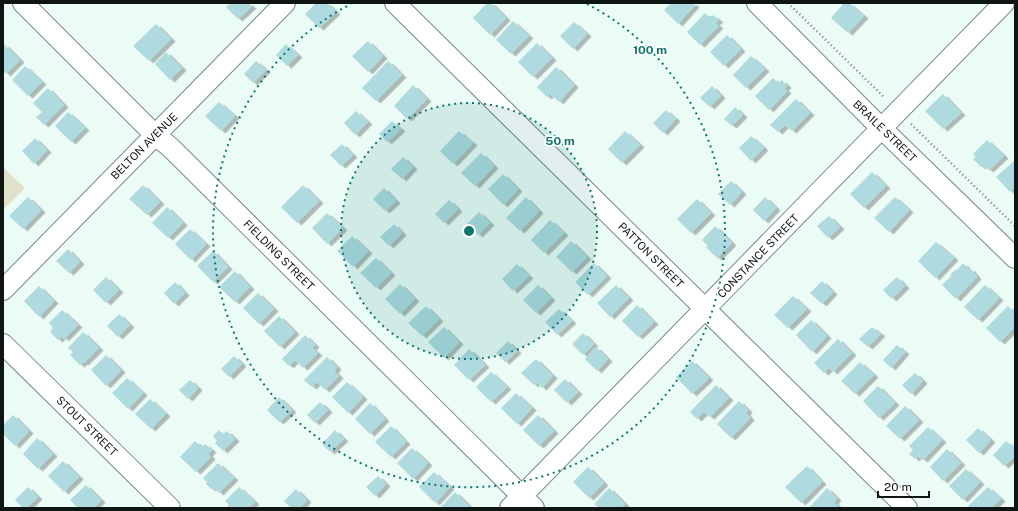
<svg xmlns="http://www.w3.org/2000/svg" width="1018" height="511" font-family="'Public Sans',sans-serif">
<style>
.green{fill:#e0e1c8}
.building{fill:#aedae0;filter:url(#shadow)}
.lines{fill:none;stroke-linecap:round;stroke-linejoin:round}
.minor-casing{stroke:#7a8984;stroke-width:22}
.path{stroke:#75807c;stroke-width:2.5;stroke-dasharray:1 3;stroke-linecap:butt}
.minor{stroke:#fff;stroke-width:20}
.ring{fill:none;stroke:#0f766e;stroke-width:2;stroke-dasharray:2 4}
.labels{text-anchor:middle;stroke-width:3.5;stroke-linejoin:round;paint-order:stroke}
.street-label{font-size:11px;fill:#0f1513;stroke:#fff}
.centre{fill:#0f766e;stroke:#fff;stroke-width:2}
.ring-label{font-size:12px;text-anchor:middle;font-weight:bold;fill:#0f766e;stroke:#fff;stroke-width:3.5;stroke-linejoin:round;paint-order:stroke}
</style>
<defs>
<filter id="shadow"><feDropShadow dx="4.5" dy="2.5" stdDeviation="0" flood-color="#0004"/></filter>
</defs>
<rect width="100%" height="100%" fill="#ebfcf6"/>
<path class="green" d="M3,167L25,188L3,210Z"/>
<path class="building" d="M231,3H248L252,6L238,19L226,7Z
M316,3H327L336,12L319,28L305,14Z
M487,3H491L506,18L490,35L473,18Z
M671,3H693L695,5L678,24L664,10Z
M844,3H849L864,16L848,33L831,18Z
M705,13L710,18L713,15L719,20L715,23L719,26L700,45L687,32Z
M513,21L529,36L511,54L496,40Z
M574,22L587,34L573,49L560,36Z
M156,24L171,39L149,61L133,46Z
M727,35L741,49L724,66L710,52Z
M368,41L383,56L368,72L352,56Z
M537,43L552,58L533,77L518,62Z
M4,44L20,60L6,74L3,71Z
M286,44L298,55L287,66L276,55Z
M166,52L182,68L170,80L155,64Z
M751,56L765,69L746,88L733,75Z
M256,61L266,70L253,83L244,74Z
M388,61L402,75L376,101L362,88Z
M25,66L42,82L28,96L12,80Z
M556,67L574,85L559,102L550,94L547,97L537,87Z
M773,78L779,83L782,80L787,86L784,88L787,91L769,110L755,96Z
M413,85L427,99L407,119L394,106Z
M712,86L721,96L710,107L700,98Z
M48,88L64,105L44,125L36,117L42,112L33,103Z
M943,94L961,113L943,129L925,111Z
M796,99L810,113L792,131L785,125L778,132L770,125Z
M219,102L235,116L221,131L205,116Z
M735,107L743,115L732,126L724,119Z
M666,110L676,119L663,133L653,123Z
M356,111L368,122L355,135L344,123Z
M68,112L85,128L71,142L55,126Z
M392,121L401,129L387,142L379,134Z
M459,131L473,143L453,164L440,151Z
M625,131L640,145L622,163L608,149Z
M751,136L764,148L751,161L739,148Z
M35,138L47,150L34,164L22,151Z
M987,140L1004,156L989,170L983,165L981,167L973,159L976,157L973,154Z
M342,144L353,155L341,166L330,155Z
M481,153L494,166L475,186L461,173Z
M403,157L413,167L402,179L391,169Z
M1014,161L1015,187L1010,192L996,177Z
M872,172L886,186L864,208L850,194Z
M503,174L518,189L503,205L488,189Z
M731,181L742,192L730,205L718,194Z
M143,185L160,202L147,215L129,199Z
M303,185L319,201L297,223L281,207Z
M384,188L396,201L385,211L373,199Z
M28,197L41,210L23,229L9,216Z
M526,197L539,211L520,231L506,218Z
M765,197L776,208L764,221L753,210Z
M895,197L909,210L889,232L874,218Z
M697,199L711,213L691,233L677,219Z
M449,200L458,209L444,223L435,214Z
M167,207L183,223L168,238L152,223Z
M479,212L490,223L478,235L467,224Z
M327,213L343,228L327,244L312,228Z
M829,216L840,227L828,238L817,226Z
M550,220L564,233L544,253L531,240Z
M394,224L402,233L389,246L380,237Z
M715,226L732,243L717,258L706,247L708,246L702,240Z
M190,229L206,244L191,260L175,244Z
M352,236L368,251L353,267L337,251Z
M571,241L587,257L572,272L556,257Z
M936,242L954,258L935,278L918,261Z
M68,249L80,262L69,273L56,261Z
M213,251L228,267L213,282L197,266Z
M376,258L391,273L376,288L360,273Z
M594,263L607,276L588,295L575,282Z
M963,263L969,270L970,268L977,277L956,299L942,285L951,276L950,275L956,269L957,270Z
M517,264L529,276L513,291L502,279Z
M235,271L250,287L235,302L219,287Z
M106,277L119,290L106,303L93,290Z
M897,277L905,286L892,299L883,290Z
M822,281L833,292L822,304L810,293Z
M175,282L185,293L174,304L164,293Z
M400,284L415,299L400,314L385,299Z
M538,285L551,298L536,313L523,300Z
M616,285L629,298L610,317L597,303Z
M985,285L999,298L978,320L964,307Z
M39,286L54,301L39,317L24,301Z
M258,293L274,309L259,324L243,308Z
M793,296L807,309L788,328L774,315Z
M637,305L654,322L638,337L622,321Z
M426,306L439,319L422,336L408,323Z
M1008,306L1015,313V327L1000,342L986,328Z
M559,309L572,321L557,335L545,322Z
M62,310L78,325L64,339L62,336L58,340L50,332L53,328L49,323Z
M119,314L130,325L118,337L107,326Z
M279,316L295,332L280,347L264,331Z
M811,320L827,336L812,352L796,335Z
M444,327L459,342L444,358L428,342Z
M872,327L881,334L868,347L859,339Z
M83,332L99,348L84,363L83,362L80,365L70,355L73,352L68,348Z
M583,333L594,344L583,355L572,344Z
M305,335L315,345L312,348L318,353L303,368L295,360L289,366L282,359Z
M838,339L852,353L833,372L829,368L824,373L814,363Z
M508,341L517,351L505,362L496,353Z
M897,345L905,352L891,368L883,360Z
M596,347L608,359L597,371L585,359Z
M469,349L485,365L469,380L454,365Z
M106,355L121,370L106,386L91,370Z
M234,356L242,364L229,377L221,369Z
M327,357L337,367L334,371L339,376L325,390L317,382L312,387L304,380Z
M536,359L553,376L542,388L536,382L534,385L521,373Z
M692,361L709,378L692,394L676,377Z
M860,362L874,375L855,394L841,381Z
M491,372L507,387L491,402L476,387Z
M915,373L923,381L911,394L902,385Z
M127,378L143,393L128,409L112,393Z
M565,379L578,392L567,403L554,390Z
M190,380L198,388L188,399L179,390Z
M347,382L363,397L348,413L332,397Z
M716,385L729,398L710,417L704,412L697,419L690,412Z
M878,386L895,403L879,418L863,401Z
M516,393L532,408L517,424L501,408Z
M279,397L292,410L279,422L267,410Z
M150,399L166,414L151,429L135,414Z
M739,401L748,410L746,413L750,418L731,438L717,424Z
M320,402L328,410L315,423L307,415Z
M370,403L385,419L370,434L355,419Z
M905,406L919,420L900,439L886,426Z
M13,415L29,431L15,446L3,434V425Z
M538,415L554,431L539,446L523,430Z
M391,426L406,442L391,457L375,442Z
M928,427L942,440L923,460L918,456L915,459L909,454L913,450L909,446Z
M978,428L991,440L979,453L966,440Z
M219,430L223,434L227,431L235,439L223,451L215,443L217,441L213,436Z
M335,430L344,439L330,452L322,444Z
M37,438L53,454L38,469L23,454Z
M195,441L201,447L205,444L212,450L208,454L211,457L196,472L180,457Z
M1006,441L1015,449V456L1004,466L993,455Z
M412,448L428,463L413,479L397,463Z
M947,449L961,463L943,481L930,467Z
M63,461L79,477L64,492L48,476Z
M218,463L234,478L219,493L213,487L211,489L206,484L207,482L203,478Z
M807,466L822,482L801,503L785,487Z
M588,467L604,483L589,498L573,482Z
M966,469L980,482L963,500L949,486Z
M434,472L450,487L435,503L419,487Z
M378,476L386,484L375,496L366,487Z
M86,485L101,500L94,508H78L70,500Z
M28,487L38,497L27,508H23L15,500Z
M239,487L255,502L249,508H225L229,505L225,501Z
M988,487L1001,499L992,508H971L968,506Z
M609,488L625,504L621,508H599L594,504Z
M827,488L837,498L834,502L838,506L837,508H809Z
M296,489L307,500L300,508H291L284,501Z
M455,492L471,508H440Z"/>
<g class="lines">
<defs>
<path id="minor" d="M23,3L155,135L170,147L534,508
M395,3L907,508
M757,3L872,119L1015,258
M3,290L285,3
M3,344L170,508
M510,508L1004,3"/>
</defs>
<use href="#minor" class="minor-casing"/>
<path class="path" d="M788,3L885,98
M911,124L1015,226"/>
<use href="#minor" class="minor"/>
</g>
<circle cx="469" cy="231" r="128" fill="#0f766e" fill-opacity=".12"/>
<g class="ring">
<circle cx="469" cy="231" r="128"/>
<path d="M587 4A256 256 0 1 1 351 4"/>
</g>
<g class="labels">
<g class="street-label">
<text transform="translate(885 131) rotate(44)" y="4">BRAILE STREET</text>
<text transform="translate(144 146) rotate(-45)" y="4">BELTON AVENUE</text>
<text transform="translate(279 255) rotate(45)" y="4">FIELDING STREET</text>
<text transform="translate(651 255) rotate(45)" y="4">PATTON STREET</text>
<text transform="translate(758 256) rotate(-46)" y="4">CONSTANCE STREET</text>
<text transform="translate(87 426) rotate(44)" y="4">STOUT STREET</text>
</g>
</g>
<circle cx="469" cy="231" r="6" class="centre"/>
<g class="ring-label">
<text x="650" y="54">100 m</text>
<text x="560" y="145">50 m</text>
</g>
<rect width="1018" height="511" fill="none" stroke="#0f1513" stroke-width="8"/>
<path d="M878 491v6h51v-6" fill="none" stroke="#0f1513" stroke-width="2"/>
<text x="884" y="491" font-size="12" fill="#0f1513" stroke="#ffffff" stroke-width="3" paint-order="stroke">20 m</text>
</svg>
